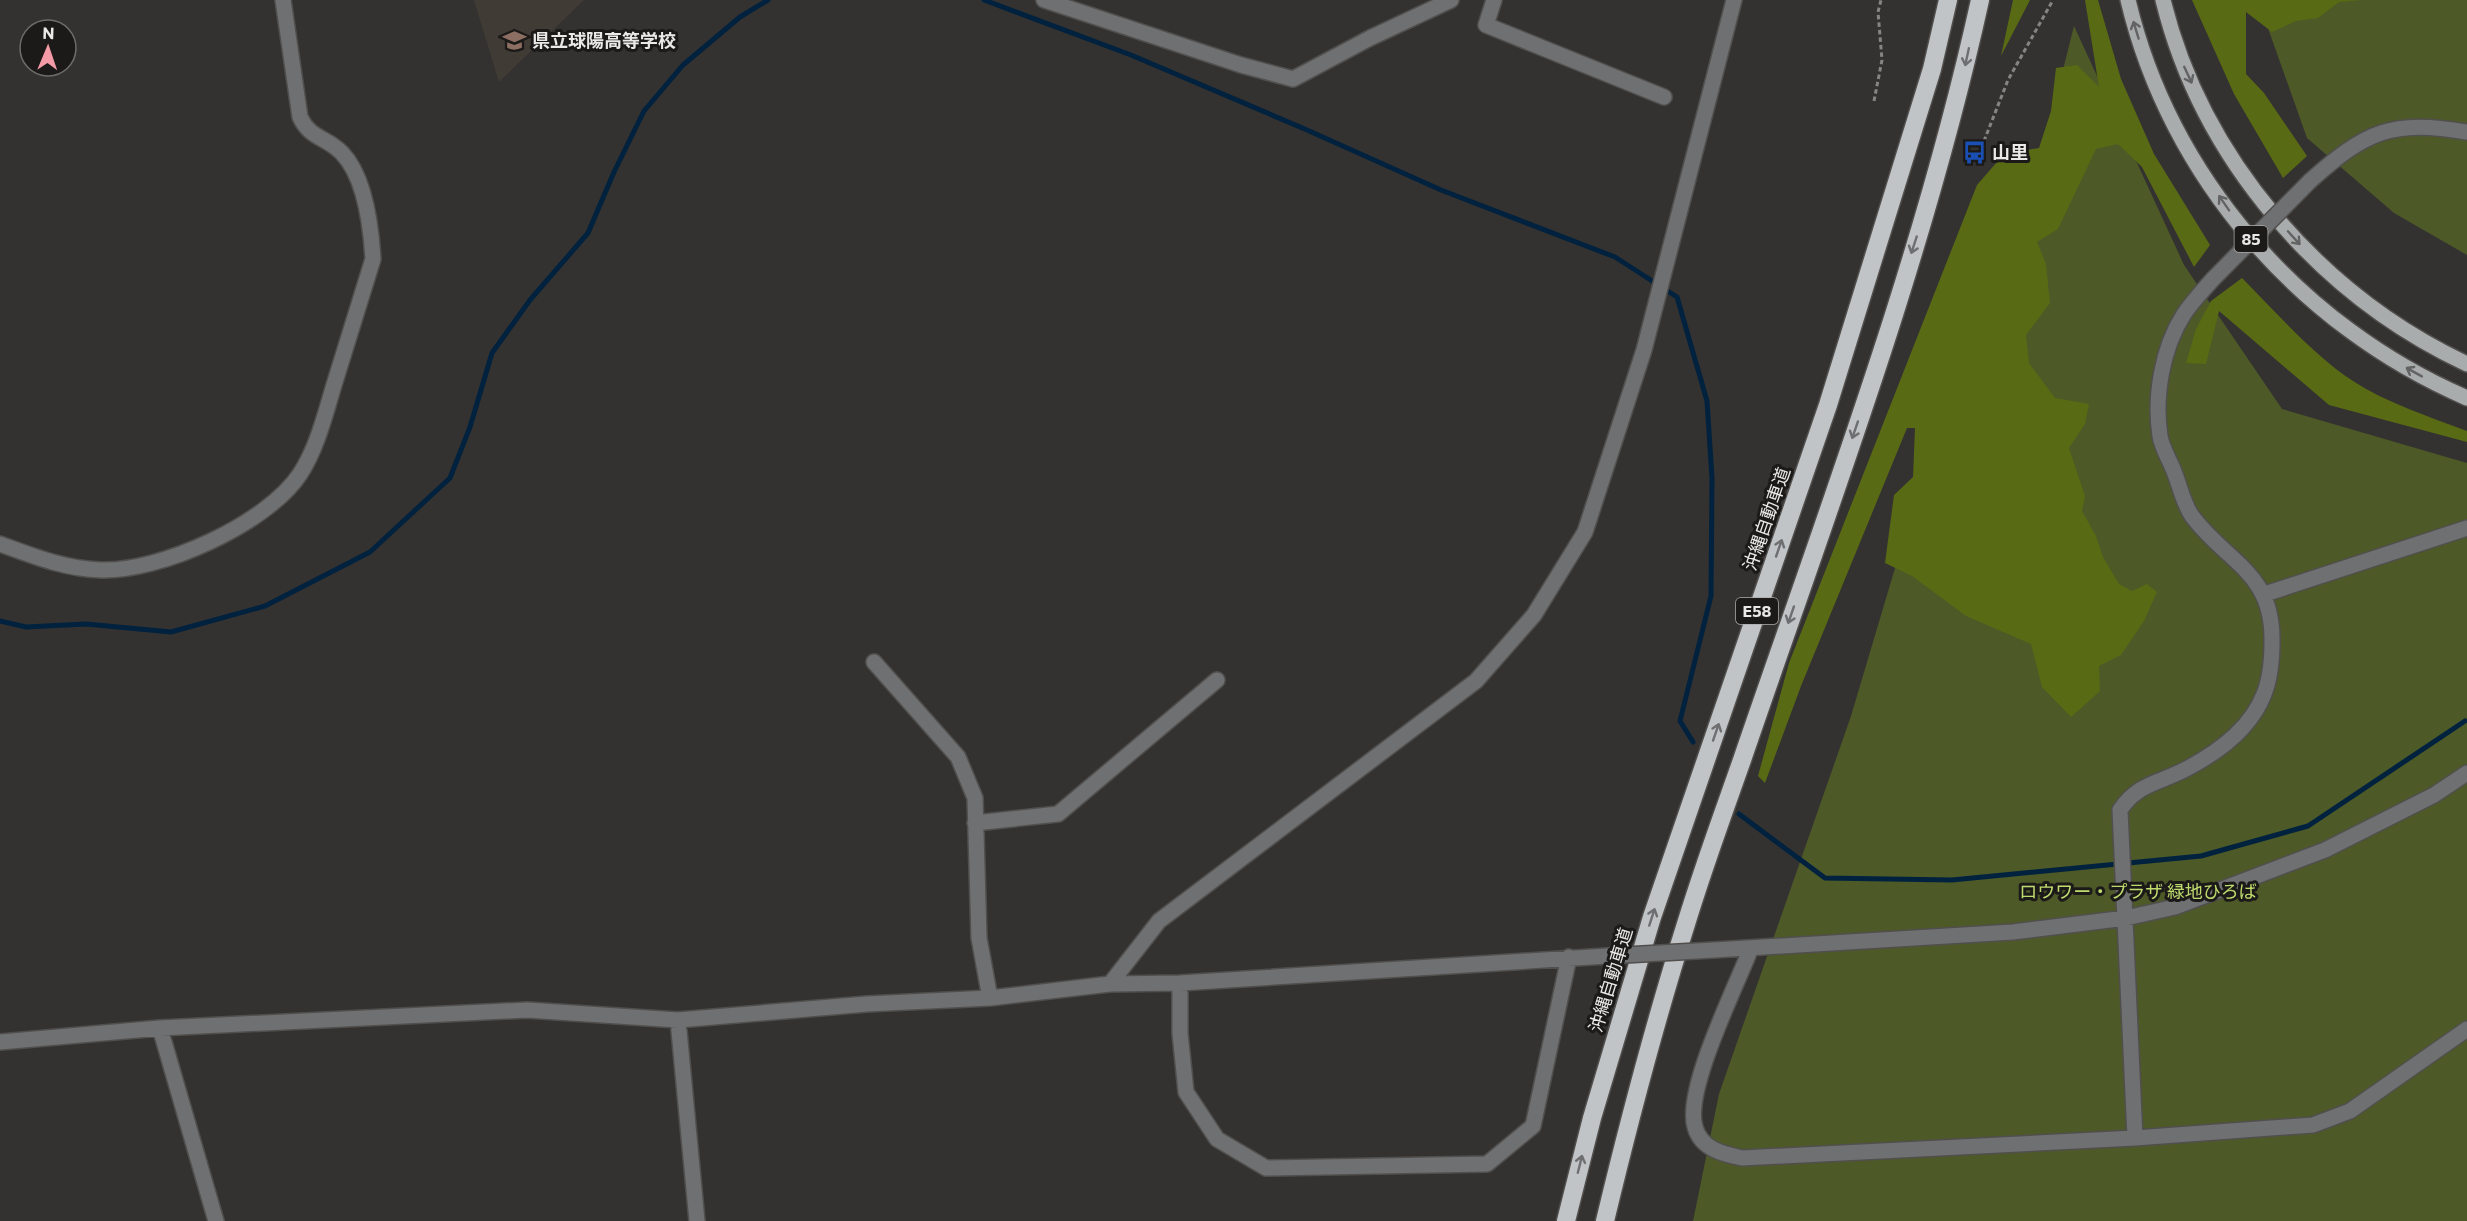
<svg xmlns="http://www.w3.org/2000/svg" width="2467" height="1221" font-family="Commissioner,'Noto Sans JP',sans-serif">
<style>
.built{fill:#413b35}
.green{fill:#4d5927}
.forest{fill:#596a14}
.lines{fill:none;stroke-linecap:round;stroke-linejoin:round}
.stream{stroke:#01223e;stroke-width:5}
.minor-casing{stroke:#514f4d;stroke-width:18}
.major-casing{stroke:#514f4d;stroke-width:18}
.highway-casing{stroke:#514f4d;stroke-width:21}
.path{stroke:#878584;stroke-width:3;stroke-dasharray:4.5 3;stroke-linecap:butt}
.minor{stroke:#6e7071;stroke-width:15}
.major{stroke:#a9acad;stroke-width:15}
.highway{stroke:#c0c4c6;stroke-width:18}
.minor-bridge-casing{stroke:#514f4d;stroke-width:18;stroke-linecap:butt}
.minor-bridge{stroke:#6e7071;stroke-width:15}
.oneway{stroke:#626363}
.oneway2{stroke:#6e6f70}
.labels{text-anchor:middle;stroke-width:6;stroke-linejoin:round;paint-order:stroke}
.shield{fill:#1b1a19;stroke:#acabaa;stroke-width:1.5}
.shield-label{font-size:16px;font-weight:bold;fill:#eae9e8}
.poi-label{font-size:18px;font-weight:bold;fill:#eae9e8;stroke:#1b1a19;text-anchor:start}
.street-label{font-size:18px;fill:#eae9e8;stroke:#1b1a19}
.park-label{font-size:18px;fill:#c0db6d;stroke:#1b1a19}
</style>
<rect width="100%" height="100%" fill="#343230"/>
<path class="built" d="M474,0H584L499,82Z"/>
<path class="green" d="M2258,0H2467V255L2394,213L2307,138Z
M2074,26L2184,265L2282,409L2467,463V1221H1693L1719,1094L1851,716L1923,474L2032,193Z"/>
<path class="forest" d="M2013,0H2030L2001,56Z
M2085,0H2098L2121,79L2154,154L2210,245L2194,267L2142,167L2118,144L2096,149L2058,229L2037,242L2046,264L2050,303L2026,335L2029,363L2055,398L2089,404L2085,424L2069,448L2085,496L2082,511L2096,536L2103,557L2119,584L2132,591L2147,584L2157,592L2144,621L2121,655L2099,666L2100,691L2071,717L2042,687L2031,644L1966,616L1912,576L1885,563L1894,495L1913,477L1915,428H1907L1801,686L1765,783L1758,776L1789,663L1977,185L2004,154L2039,148L2051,111L2056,68L2077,65L2099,87Z
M2192,0H2362L2339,2L2318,18L2296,21L2272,32L2246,12V74L2264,93L2307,156L2283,178L2234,94Z
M2242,278C2275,311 2314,356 2353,381C2387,403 2430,417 2467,431V442L2329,405L2219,311L2206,364L2186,363L2196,329L2211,301Z"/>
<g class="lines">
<path class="stream" d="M984,0L1131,55L1307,130L1441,190L1615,257L1677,297L1707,401L1712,478L1711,596L1680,721L1693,742
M0,621L26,627L86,624L171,632L265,606L370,552L450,478L470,427L492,353L530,300L588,233L614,172L644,111L683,65L740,17L768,0
M1739,814L1825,878L1952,880L2201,856L2308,826L2465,721"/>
<defs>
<path id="minor" d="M1044,0L1241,65L1293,79L1370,38L1451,0
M1494,0L1486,25L1664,97
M2310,181C2366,131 2392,119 2467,132
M0,544C33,556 65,569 101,570C160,572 267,524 300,474C317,448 325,415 334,385C347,343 360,301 373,259C371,226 365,177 342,153C327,137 310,139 300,117L283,0
M2265,594L2467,528
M874,662L958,757L975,798L979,938L990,998
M975,823L1058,814L1217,680
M1751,948C1736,987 1684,1090 1695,1127C1701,1149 1723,1154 1742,1158L2135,1138L2313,1125L2350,1111L2467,1029
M1714,950L2013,932L2126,918L2175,907L2325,850L2434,795L2467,773
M1180,983V1033L1186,1092L1217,1139L1266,1168L1487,1164L1533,1126L1569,957
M1110,984L1159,921L1476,681L1534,615L1585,532L1644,350L1734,0
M678,1020L697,1221
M160,1028L216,1221
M0,1042L160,1028L527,1010L678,1020L867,1004L990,998L1110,984L1180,983L1607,956
M2135,1138L2120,810C2139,782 2161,783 2188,768C2220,751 2251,728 2264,694C2271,677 2272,659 2272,641C2273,572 2227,563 2192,516C2184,505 2180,487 2175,474C2171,462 2162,449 2160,436C2154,397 2162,348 2184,314C2192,302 2203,290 2213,279"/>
<path id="major" d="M2128,0C2170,177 2300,326 2467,398
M2163,0C2202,159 2320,295 2467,364"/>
<path id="highway" d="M1566,1221L1592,1118L1652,917L1828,405L1932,69L1948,0
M1605,1221C1629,1121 1655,1022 1686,924C1703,868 1723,814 1742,760C1828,509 1923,259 1980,0"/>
</defs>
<use href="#minor" class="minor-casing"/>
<use href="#major" class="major-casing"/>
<use href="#highway" class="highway-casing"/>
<path class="path" d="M1874,101L1882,60L1878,12L1881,0
M1984,141L2008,80L2053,0"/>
<use href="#minor" class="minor"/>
<use href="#major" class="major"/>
<use href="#highway" class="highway"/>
<defs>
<path id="minor-bridge" d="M2213,279L2310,181
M1607,956L1714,950"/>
</defs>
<use href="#minor-bridge" class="minor-bridge-casing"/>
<use href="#minor-bridge" class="minor-bridge"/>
</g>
<defs><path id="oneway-shaft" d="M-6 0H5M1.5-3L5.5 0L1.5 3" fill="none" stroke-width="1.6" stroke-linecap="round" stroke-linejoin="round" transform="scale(1.5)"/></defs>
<g class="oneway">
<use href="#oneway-shaft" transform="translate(2136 30) rotate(-107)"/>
<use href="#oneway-shaft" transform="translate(2188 75) rotate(65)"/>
<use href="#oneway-shaft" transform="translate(2224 203) rotate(-125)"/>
<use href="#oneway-shaft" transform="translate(2294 238) rotate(48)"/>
<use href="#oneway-shaft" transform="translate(2414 372) rotate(-151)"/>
</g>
<g class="oneway2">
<use href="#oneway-shaft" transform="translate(1967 57) rotate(102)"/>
<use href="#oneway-shaft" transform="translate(1914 245) rotate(108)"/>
<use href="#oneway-shaft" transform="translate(1855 430) rotate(109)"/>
<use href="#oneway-shaft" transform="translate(1779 548) rotate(-71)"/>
<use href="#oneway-shaft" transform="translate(1791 615) rotate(109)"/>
<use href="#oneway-shaft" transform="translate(1716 732) rotate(-71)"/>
<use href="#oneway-shaft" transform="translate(1652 917) rotate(-72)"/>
<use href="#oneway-shaft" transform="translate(1580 1164) rotate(-76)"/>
</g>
<defs>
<symbol id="school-bare" viewBox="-9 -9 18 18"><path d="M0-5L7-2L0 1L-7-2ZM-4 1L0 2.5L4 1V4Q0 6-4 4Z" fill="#8d6e63" stroke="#1b1a19" stroke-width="2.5" paint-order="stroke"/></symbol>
<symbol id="bus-bare" viewBox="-9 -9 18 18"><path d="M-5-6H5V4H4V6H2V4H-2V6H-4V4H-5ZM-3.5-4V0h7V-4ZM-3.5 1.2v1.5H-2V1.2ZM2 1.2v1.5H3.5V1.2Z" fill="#1a4fb4" stroke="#1b1a19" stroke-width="2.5" paint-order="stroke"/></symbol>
</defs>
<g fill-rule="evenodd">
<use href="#school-bare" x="498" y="24" width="33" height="33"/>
<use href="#bus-bare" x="1958" y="136" width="33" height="33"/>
</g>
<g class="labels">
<g class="shield">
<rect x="2234.5" y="226" width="33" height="26" rx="4.5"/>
<rect x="1736" y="598" width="42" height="26" rx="4.5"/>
</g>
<g class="shield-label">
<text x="2251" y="245">85</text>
<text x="1757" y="617">E58</text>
</g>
<g class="poi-label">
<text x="532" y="47">県立球陽高等学校</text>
<text x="1992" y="159">山里</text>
</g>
<g class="street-label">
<text transform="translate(1767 519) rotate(-71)" y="6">沖縄自動車道</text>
<text transform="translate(1611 980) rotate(-73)" y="6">沖縄自動車道</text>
</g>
<g class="park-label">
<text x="2138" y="898">ロウワー・プラザ 緑地ひろば</text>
</g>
</g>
<g transform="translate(48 48) rotate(2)"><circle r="28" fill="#1b1a19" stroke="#6e6d6c" stroke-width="1.5"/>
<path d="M0-4.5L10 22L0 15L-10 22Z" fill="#f49aa6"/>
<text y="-9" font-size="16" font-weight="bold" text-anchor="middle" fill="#eae9e8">N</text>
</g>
</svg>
